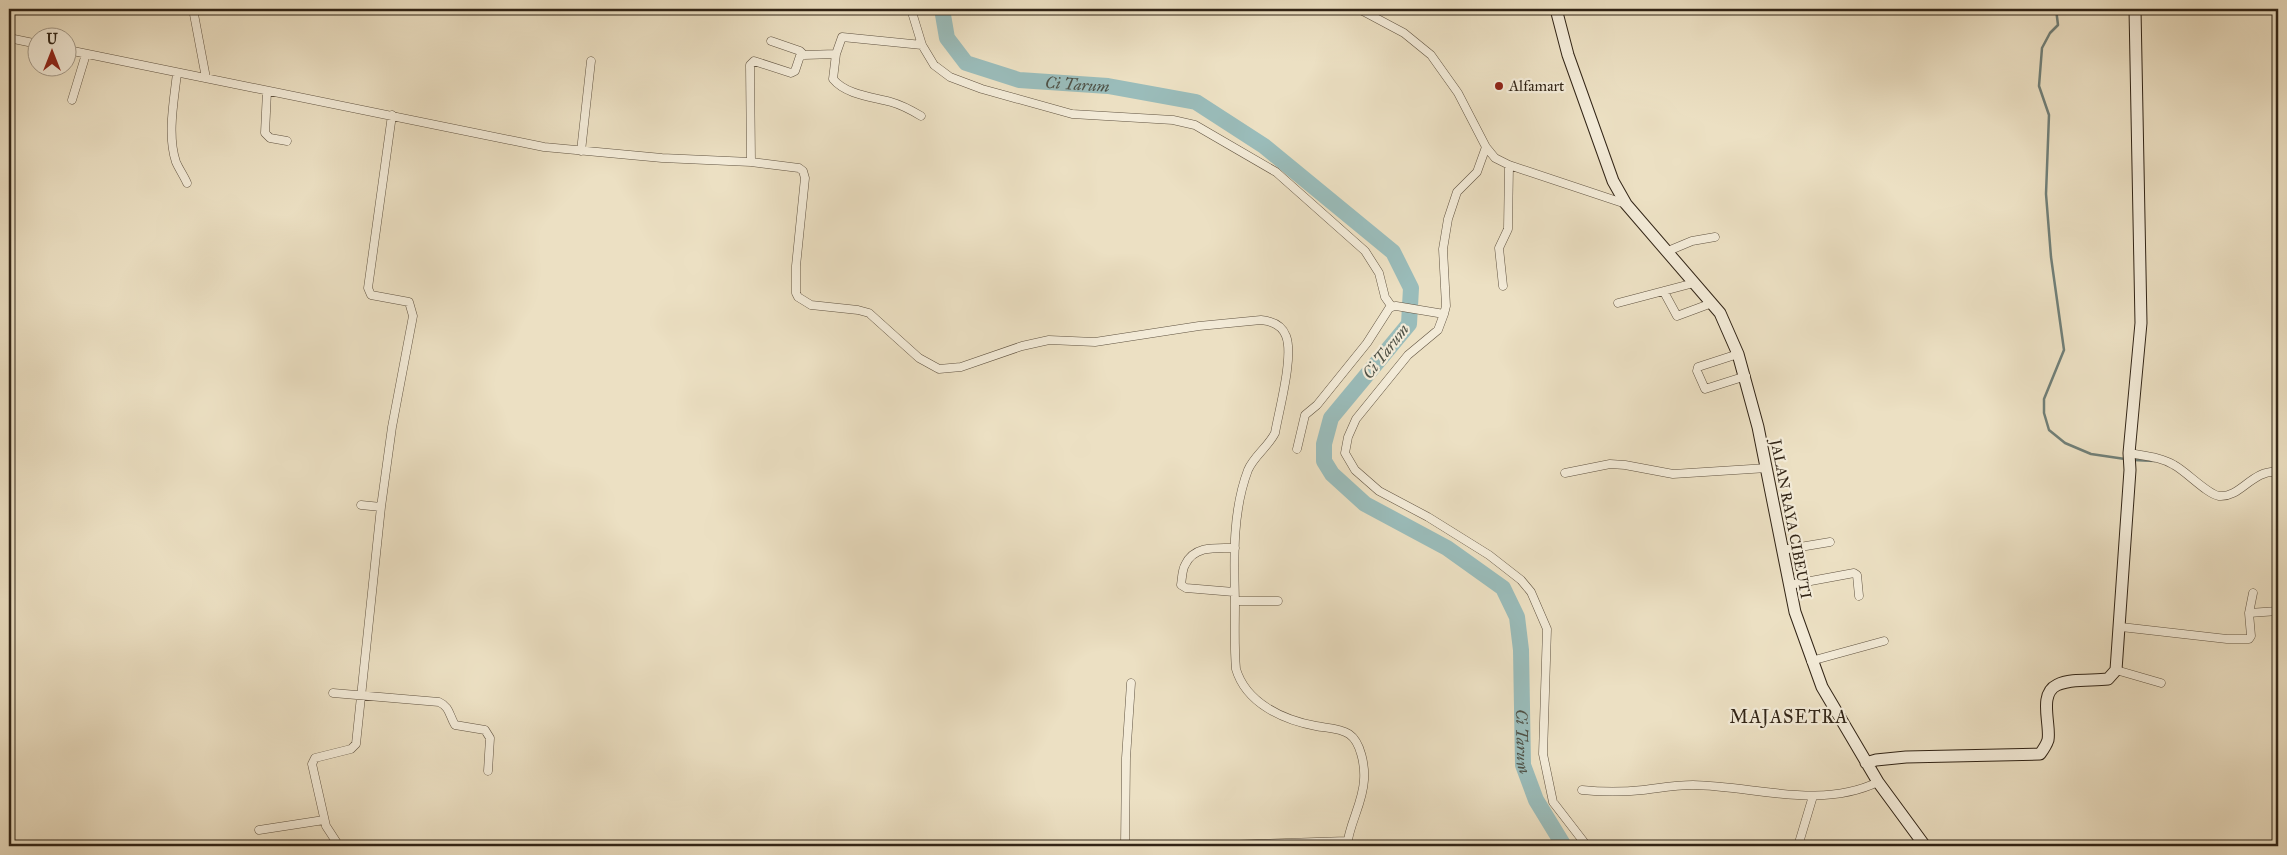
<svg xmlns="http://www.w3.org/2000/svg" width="2287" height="855" font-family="'IM FELL Great Primer',serif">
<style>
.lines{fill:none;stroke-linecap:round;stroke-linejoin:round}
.stream{stroke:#707f78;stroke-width:2.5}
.river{stroke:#9abcba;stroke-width:16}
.street-casing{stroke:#605341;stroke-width:9}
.secondary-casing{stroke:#312416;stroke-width:13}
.street{stroke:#f3ebd8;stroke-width:8}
.secondary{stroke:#f3ebd8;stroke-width:11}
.poi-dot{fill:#8f2418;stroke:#f3ebd8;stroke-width:2}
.labels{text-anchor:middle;stroke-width:4.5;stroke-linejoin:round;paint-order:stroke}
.poi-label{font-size:15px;fill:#312416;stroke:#f3ebd8;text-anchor:start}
.street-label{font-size:15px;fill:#312416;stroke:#f3ebd8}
.water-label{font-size:16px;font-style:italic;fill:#505247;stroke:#f3ebd8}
.quarter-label{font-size:18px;letter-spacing:1px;fill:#312416;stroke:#f3ebd8}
</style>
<rect width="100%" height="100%" fill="#ece0c3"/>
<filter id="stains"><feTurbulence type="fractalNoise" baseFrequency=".004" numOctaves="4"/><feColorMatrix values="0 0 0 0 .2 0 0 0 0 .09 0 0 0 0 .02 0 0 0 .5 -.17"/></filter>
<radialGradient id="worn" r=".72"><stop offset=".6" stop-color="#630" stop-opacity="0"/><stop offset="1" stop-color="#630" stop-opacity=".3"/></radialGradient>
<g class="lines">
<path class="stream" d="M2056,9L2058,25L2050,33L2042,48L2039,86L2049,115L2046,194L2051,257L2064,350L2044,399V413L2049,430L2065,443L2091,454L2125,459
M2133,460L2155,461"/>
<path class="river" id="s1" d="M942,9L947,38L966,63L1019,80L1108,86L1196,102L1264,146L1393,252L1411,288L1409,324L1331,418L1324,444V461L1332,474L1365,504L1447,548L1503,588L1517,617L1521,650L1523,765L1536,800L1564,846"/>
<defs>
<path id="street" d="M193,9L206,78
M911,9L922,45L934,65L950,77L982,89L1072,114L1173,120L1195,125L1276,172L1365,251L1379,273L1385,297L1392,307
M1359,9L1404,33L1431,55L1458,93L1486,147L1495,158L1509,165L1626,204
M9,38L38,44
M771,41L800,51L804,55
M68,50L544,147L662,158L751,162L799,168L803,171L805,178L796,266V293L798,297L811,305L858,310L869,313L919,358L939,369L961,367L1022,346L1049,340L1095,342L1199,326L1261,320C1271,321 1282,325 1286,336C1294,356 1279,410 1275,433C1268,447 1254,456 1248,470C1232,512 1234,560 1235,603C1235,625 1234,647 1236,669C1246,703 1283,720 1316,726C1326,728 1340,728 1349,734C1361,742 1365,766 1364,780C1363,803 1349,824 1347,846
M836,54L842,37L922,45
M177,73C174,101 167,135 176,162C179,169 184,176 187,183
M267,91L265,133L270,138L287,141
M72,100L86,54
M581,151L591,61
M751,162L750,65L754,61L791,73L795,71L800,56L804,55L836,54L833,79C846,95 873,97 891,102C902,105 911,110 921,116
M1668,251L1692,241L1715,237
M1503,286L1499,248L1508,229L1509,165
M1664,292L1677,316L1712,303
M1618,303L1694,283
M1444,314L1446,306L1443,249L1448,219L1457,192L1477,172L1486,147
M1738,354L1698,367L1697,371L1705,389L1746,376
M1297,449L1305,415L1317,405L1367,343L1390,307L1396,306L1444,314L1438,330L1408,355L1356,419L1348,437L1345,453L1355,470L1379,491L1428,517L1489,555L1521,580L1531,592L1547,629L1543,754L1553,802L1587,846
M2129,453C2145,456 2161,457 2174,465C2187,472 2207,494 2219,496C2241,498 2252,469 2278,472
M1565,473L1610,464L1625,465L1673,474L1767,468
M361,505L381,507
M1782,550L1830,542
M1789,585L1854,573L1857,575L1859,596
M1234,592L1186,588L1181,585C1182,579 1182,570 1185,565C1194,545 1217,548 1235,548
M1235,601H1278
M2249,613L2278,611
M2121,627L2227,639H2249L2251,636L2249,613L2253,593
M1811,661L1884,641
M2116,670L2161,683
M333,693L439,702C450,707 449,715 455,725L485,730L490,738L488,771
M1582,790C1602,792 1623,792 1643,790C1660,788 1676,785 1693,785C1755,786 1819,810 1878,782
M259,830L324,820
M339,846L326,826L312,764L315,758L351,749L356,744L381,507L392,427L413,316L409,302L371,295L368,288L392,115
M1125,846L1126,758L1131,683
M1190,846L1347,841
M1798,846L1813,796"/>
<path id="secondary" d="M1556,9L1568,55L1613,181L1626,204L1720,313L1738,354L1758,427L1795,612L1822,687L1878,782L1925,846
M1866,763L1876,760L1906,757L2040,754C2043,750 2046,746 2048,740C2051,725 2038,694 2057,685C2071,678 2093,681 2108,679L2116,670L2130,470L2129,453L2141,323L2135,9"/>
</defs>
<use href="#street" class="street-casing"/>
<use href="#secondary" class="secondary-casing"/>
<use href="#street" class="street"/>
<use href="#secondary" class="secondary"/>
</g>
<circle class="poi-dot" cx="1499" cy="86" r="5"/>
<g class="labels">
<g class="poi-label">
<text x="1509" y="91">Alfamart</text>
</g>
<g class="street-label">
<text transform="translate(1791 519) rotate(79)" y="5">JALAN RAYA CIBEUTI</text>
</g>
<g class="water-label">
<text dy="6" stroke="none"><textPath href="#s1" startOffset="175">Ci Tarum</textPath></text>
<text transform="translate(1385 351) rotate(-52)" y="6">Ci Tarum</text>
<text dy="6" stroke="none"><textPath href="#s1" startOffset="1164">Ci Tarum</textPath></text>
</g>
<g class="quarter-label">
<text x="1789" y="723">MAJASETRA</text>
</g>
</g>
<rect width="2287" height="855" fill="none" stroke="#ece0c3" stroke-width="30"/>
<rect x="10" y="10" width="2267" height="835" fill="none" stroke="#312416" stroke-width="2.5"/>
<rect x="15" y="15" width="2257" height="825" fill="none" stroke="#312416"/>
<g transform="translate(52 52)"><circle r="24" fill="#f3ebd8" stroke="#a59b8a"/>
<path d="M0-4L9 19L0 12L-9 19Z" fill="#8f2418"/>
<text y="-8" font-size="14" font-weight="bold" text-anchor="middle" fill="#312416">U</text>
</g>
<rect width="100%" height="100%" filter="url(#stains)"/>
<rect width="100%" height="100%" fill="url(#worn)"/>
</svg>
